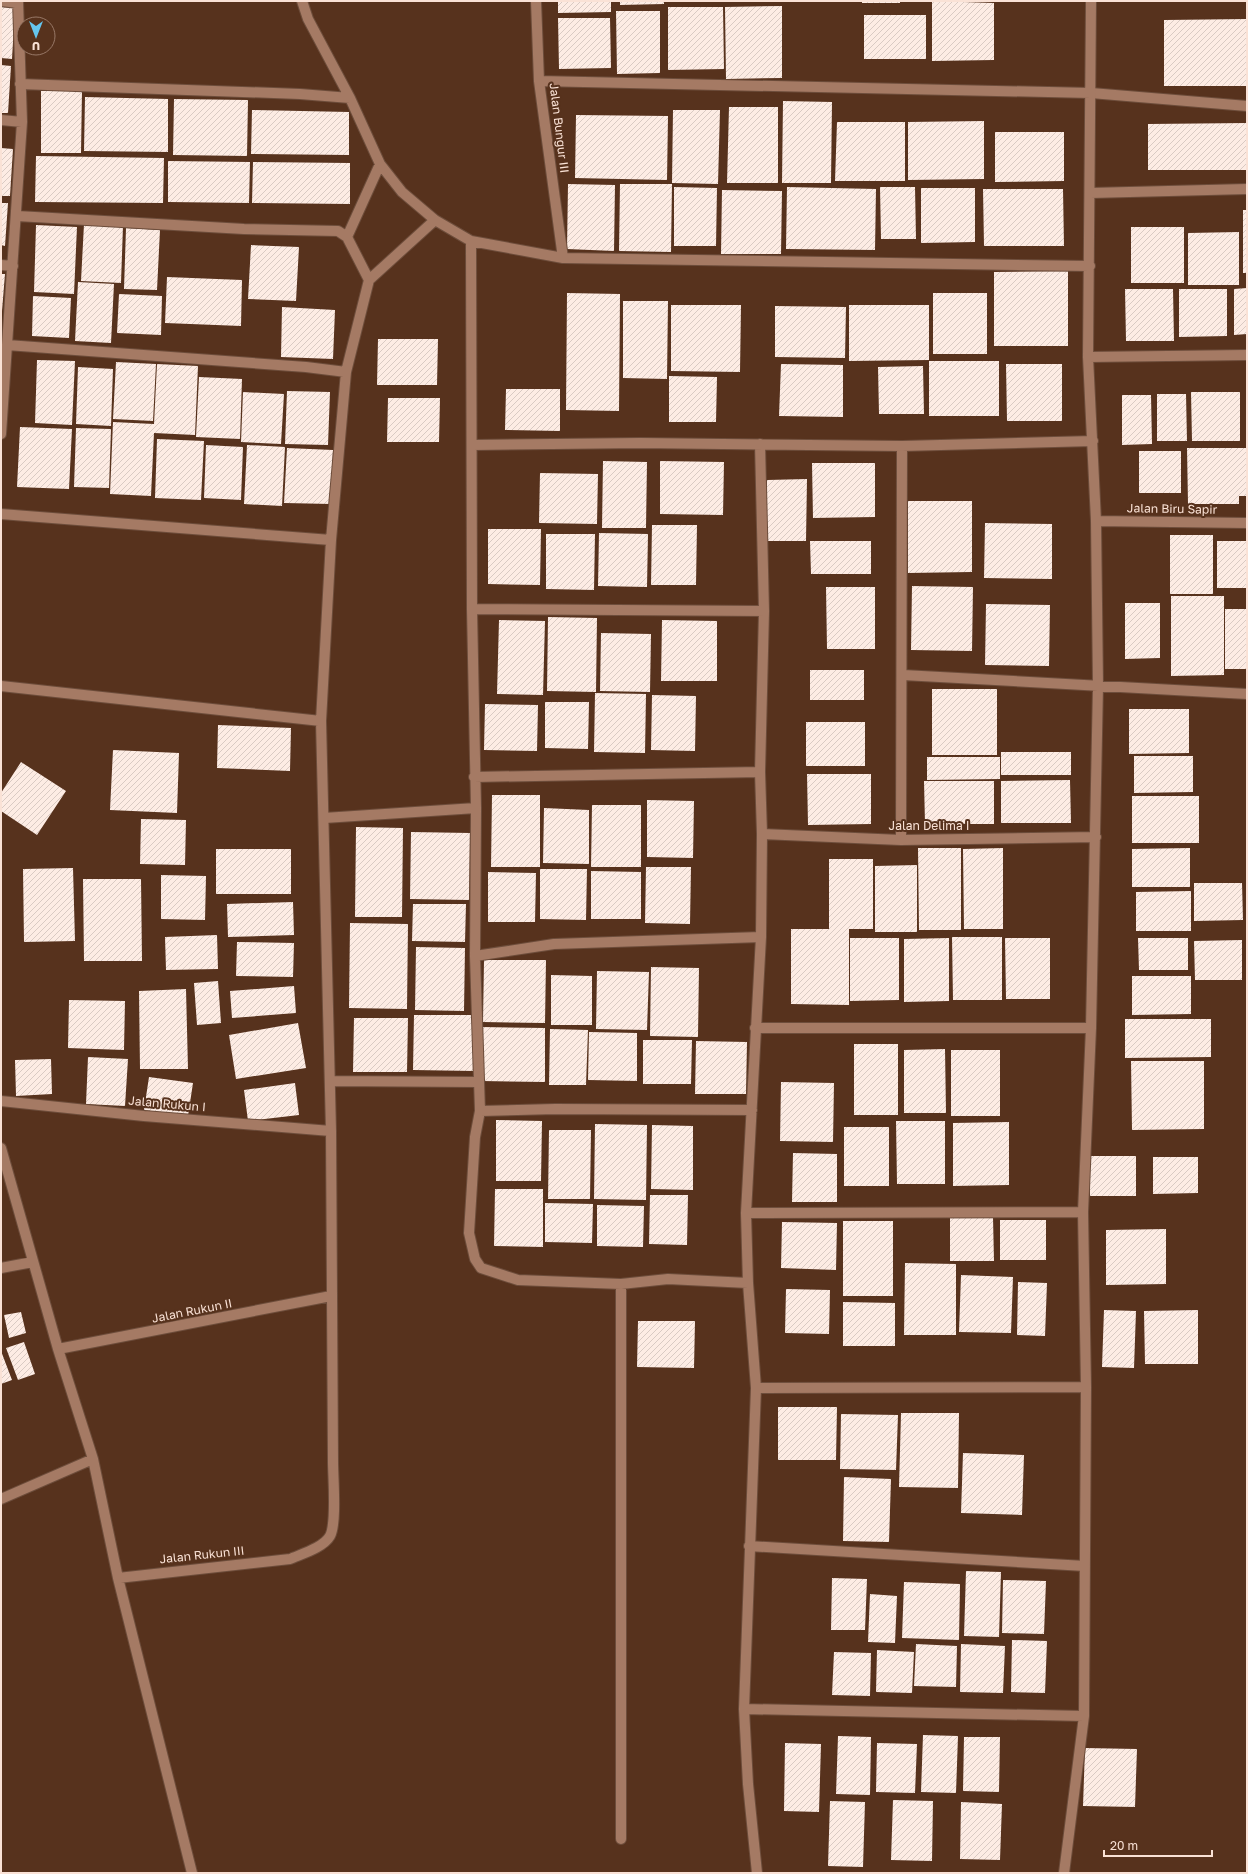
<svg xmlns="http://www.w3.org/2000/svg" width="1248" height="1874" font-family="'Golos Text',sans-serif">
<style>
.building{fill:url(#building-hatch)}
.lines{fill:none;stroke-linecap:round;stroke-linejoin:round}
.service-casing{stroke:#6d4d3b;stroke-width:12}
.minor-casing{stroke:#6d4d3b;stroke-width:12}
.service{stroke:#a57a64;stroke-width:10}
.minor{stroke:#a57a64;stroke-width:10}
.labels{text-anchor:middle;stroke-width:4;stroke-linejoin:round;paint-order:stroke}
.street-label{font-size:12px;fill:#fae2d6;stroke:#57321d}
</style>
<defs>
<pattern id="building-hatch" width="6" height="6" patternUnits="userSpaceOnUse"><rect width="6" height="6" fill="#fdece4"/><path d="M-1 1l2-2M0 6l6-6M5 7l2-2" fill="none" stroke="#d9cac3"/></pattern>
</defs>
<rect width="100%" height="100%" fill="#57321d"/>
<path class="building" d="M558,1H611V12L558,13Z
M620,1H664V4L620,5Z
M862,1H900V3H862Z
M932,1L994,3V60L932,61Z
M782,6V78L726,79L725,7Z
M1,7L15,8L12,59L1,58Z
M668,7H723L724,69L668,70Z
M616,11H660V73L617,74Z
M864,15H926V59H864Z
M558,18H610L611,68L559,69Z
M1247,19V86H1164V20Z
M1,65L11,66L8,113H1Z
M41,91H82L81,153H41Z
M85,97L168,99V152L84,151Z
M174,99L248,100L247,156L173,155Z
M783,101L832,102L831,183H782Z
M729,107H778V183H727Z
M252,110L349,112V155L251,154Z
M673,110H720L718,184L672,183Z
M576,115L668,116L667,180L575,178Z
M984,121V179L908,180V122Z
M837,122H905V181H835Z
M1247,123V170H1148V124Z
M995,132H1064V181L995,182Z
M1,148L13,149L10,196H1Z
M36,156L164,158L163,203L35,202Z
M168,161L250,162L249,203L168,202Z
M253,162L350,163V204L252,203Z
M568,184L615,185L614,251L567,249Z
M620,184H672L671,252L619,251Z
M674,187L717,188L716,246H674Z
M787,187L876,189L875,250L786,249Z
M880,187H915L916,239H881Z
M921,188H975V242L921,243Z
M983,189H1063L1064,246H984Z
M722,190L782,191L781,254H721Z
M1,203H8L5,246L1,245Z
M1243,210H1247V273H1243Z
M84,224L123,226L121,283L81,281Z
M36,225L77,227L74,294L34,292Z
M1131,227H1184V283H1131Z
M126,228L160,230L157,290L124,289Z
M1239,232V285H1188V233Z
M251,245L299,247L296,301L248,299Z
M1068,271V346H994V272Z
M1,274H5L2,311H1Z
M167,277L242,280L241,326L165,323Z
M78,282L114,284L111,343L75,341Z
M1247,288V334L1234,335V289Z
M1125,289H1173L1174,341H1126Z
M1179,289H1227V336L1179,337Z
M567,293L620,294L619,411L566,410Z
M933,293H987V354H933Z
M119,294L162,296L161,335L117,333Z
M33,296L71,298L69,338L32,336Z
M623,301H668L667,379L623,378Z
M671,305H741L740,372L671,371Z
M849,305H929V360L849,361Z
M775,306L846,307L845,358L775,357Z
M282,307L335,310L333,359L281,357Z
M378,339H438L437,385H377Z
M37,360L75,361L72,425L35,423Z
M929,361H999V416H929Z
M116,362L156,364L153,421L113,419Z
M157,364L198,366L195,435L154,433L151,496L110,494L113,422L154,424Z
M781,364L843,365V417L779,416Z
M1006,364H1062V421H1007Z
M923,366L924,414H879L878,367Z
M78,367L113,369L111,426L76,424Z
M669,376L717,377L716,422H669Z
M199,377L242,379L240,439L196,437Z
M506,389H560V431L505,430Z
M287,391L330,392L328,445L285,444Z
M243,392L284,394L281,444L241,442Z
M1191,392H1240V441H1192Z
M1157,394H1186L1187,441H1157Z
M1122,395H1151L1152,444L1122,445Z
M388,398H440L439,442H387Z
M20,427L72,429L69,489L17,487Z
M76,428L111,429L109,488L74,487Z
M157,439L204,441L201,500L155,498Z
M206,445L243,447L241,500L204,498Z
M247,445L285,447L282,506L244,504Z
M287,448L333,450L331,504L284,503Z
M1187,448H1247V496H1239V504H1188Z
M1139,451H1181V493H1139Z
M603,461L647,462L646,528H602Z
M660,461L724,462L723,515L660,514Z
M812,463H875V517L813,518Z
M540,473L598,474L597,524L539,523Z
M807,479L806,541H766L767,480Z
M908,501H972V572L908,573Z
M985,523L1052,524V579L984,578Z
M652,525H697L696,585H651Z
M488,529H541L540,585L488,584Z
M599,533L648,534L647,587L598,586Z
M546,534H595L594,590L546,589Z
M1170,535H1213V594H1170Z
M810,541H871V574H811Z
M1217,541H1247V588H1217Z
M912,586L973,587L972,651L911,650Z
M826,587H875V649H827Z
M1171,596H1224V675L1171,676Z
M1125,603H1160V658L1125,659Z
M986,604L1050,605L1049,666L985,665Z
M1225,609H1247V669H1225Z
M548,617L597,618L596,692L547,691Z
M499,620L545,621L543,695L497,694Z
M662,620L717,621V681H661Z
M601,633L651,634L650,692L600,691Z
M810,670H864V700H810Z
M932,689H997V755H932Z
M595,693L646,694L645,753L594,752Z
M652,695L696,696L695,751L651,750Z
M545,702H589L588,749L545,748Z
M485,704L538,705L537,751L484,750Z
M1129,709H1189V753L1129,754Z
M806,722H865V766H806Z
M218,725L291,728L290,771L217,768Z
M113,750L179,753L177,813L110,810Z
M1001,752H1071V775H1001Z
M1134,756H1193V792L1134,793Z
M927,757H1000V779L927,780Z
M21,762L66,791L37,835L1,811V793Z
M807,774H871V824L808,825Z
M1070,780L1071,823H1001V781Z
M924,781H994V824H925Z
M492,795H540V867H491Z
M1132,796H1199V843H1132Z
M647,800L694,801L693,858L647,857Z
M592,805H641V867H591Z
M544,808L589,810V864L543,863Z
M141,819L186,820L185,865L140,864Z
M356,827L403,828L402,917H355Z
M411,832L470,833L469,900L410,899Z
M918,848H961V930H919Z
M1003,848V929H964L963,849Z
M1190,848V887H1132V849Z
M216,849H291V894H216Z
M829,859H873V929H849V1005L791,1004V929H829Z
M917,865V932H875V866Z
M646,867H691L690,924L645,923Z
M73,868L75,941L24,942L23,869Z
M540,869H587L586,920L540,919Z
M591,871L641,872V919H591Z
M488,872L536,873L535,922H488Z
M161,875L206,876L205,920L161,919Z
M83,879H141L142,961H84Z
M1194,883H1242L1243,920L1194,921Z
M1191,891V931H1136V892Z
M293,902L294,935L228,937L227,904Z
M413,904H466L465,942L412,941Z
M350,923L408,924L407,1009L349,1008Z
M217,935L218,969L166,970L165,937Z
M952,937H1002V1000H953Z
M850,938H899V1000L850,1001Z
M949,938V1001L904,1002V939Z
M1005,938H1050V999H1006Z
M1138,938H1188V970H1139Z
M1242,940V980H1195L1194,941Z
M237,942L294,943L293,977L236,976Z
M416,947L465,948L464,1011L415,1010Z
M484,960H546L545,1023L483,1022Z
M651,967L699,968L698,1037L650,1036Z
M597,971L649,972L647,1030L596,1029Z
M551,975L592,976V1025H551Z
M1132,976H1191V1014L1132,1015Z
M218,981L221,1023L197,1025L194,983Z
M294,986L296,1013L232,1018L230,991Z
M186,989L188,1069H140L139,991Z
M69,1000L125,1001L124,1050L68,1048Z
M414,1015H475L474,1071L413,1070Z
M354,1018H408L407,1072H353Z
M1125,1019H1211V1057L1125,1058Z
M298,1023L306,1068L236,1079L229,1035Z
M482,1027L545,1028V1082L482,1081Z
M550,1029L588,1030L586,1085H549Z
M589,1032L637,1033V1081L588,1080Z
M643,1040H692L691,1084H643Z
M696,1041L747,1042L746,1094H695Z
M854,1044H898V1115H854Z
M945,1049L946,1113H904V1050Z
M951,1050H1000V1116H951Z
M88,1057L128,1059L125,1106L86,1104Z
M51,1059L52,1094L16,1096L15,1060Z
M1131,1061H1204V1129L1132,1130Z
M149,1077L193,1083L188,1116L144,1110Z
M781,1082L834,1083L833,1142L780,1141Z
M295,1083L299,1115L248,1121L244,1090Z
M496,1120L542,1121L541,1181H496Z
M896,1121H945V1184H897Z
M1009,1122V1185L953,1186V1123Z
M595,1124L647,1125L646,1200L594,1199Z
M652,1125L693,1126V1190L651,1189Z
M844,1127H889V1186H844Z
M549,1130H591L590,1199H548Z
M793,1153L837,1154V1202H792Z
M1090,1156H1136V1196H1090Z
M1153,1157H1198V1193L1153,1194Z
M495,1189H543V1247L494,1246Z
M650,1195H688L687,1245L649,1244Z
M545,1203L593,1204L592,1243L545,1242Z
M597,1205L644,1206L643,1247L597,1246Z
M950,1217H993L994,1261H950Z
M1000,1220H1046V1260H1000Z
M843,1221H893V1296H843Z
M782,1222L837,1223L836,1270L781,1268Z
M1166,1229V1284L1106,1285V1230Z
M905,1263L956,1264V1335H904Z
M961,1275L1013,1277L1011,1333L959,1332Z
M1018,1282L1047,1283L1045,1336L1017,1335Z
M786,1289L830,1290L829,1334L785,1333Z
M843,1302L895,1303V1346H843Z
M1104,1310L1136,1311L1134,1368L1102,1367Z
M1198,1310V1364H1145L1144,1311Z
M21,1312L26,1333L9,1338L4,1315Z
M638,1321H695L694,1368L637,1367Z
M24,1342L35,1374L18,1380L6,1348Z
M1,1351L12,1380L1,1384Z
M778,1407H837L836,1460H778Z
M901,1413H959L958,1488L899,1487Z
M841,1414L898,1415L896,1470L840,1469Z
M963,1453L1024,1455L1022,1515L961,1513Z
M844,1477L891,1479L889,1542L843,1541Z
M966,1571L1001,1572L999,1637L964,1636Z
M832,1578L867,1579L865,1630H831Z
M1003,1580L1046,1581L1044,1634L1002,1633Z
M904,1582L960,1584L959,1640L902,1638Z
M870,1594L897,1596L895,1643L868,1642Z
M1012,1640L1047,1641L1045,1693L1011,1692Z
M916,1644L957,1646L956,1687L914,1686Z
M961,1644L1005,1646L1003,1693L960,1692Z
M877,1650L914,1652L912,1693L876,1692Z
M834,1652L871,1653L870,1696L832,1695Z
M923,1735L958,1736L956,1793L921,1792Z
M838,1736L871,1737L870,1795L836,1794Z
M964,1737H1000L999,1792L963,1791Z
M785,1743L821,1744L819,1812L784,1811Z
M877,1743L917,1744L915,1793L876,1792Z
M1085,1748L1137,1749L1135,1807L1083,1806Z
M893,1800L933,1801L932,1861L891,1860Z
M830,1801L865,1802L863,1867L828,1866Z
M961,1802L1002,1804L1000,1860L960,1859Z"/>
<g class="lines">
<defs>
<path id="service" d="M1091,93L1247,106"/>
<path id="minor" d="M1,1L18,3
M302,1L308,19L350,98
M536,1L539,81L563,258
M539,81L1091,93
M20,84L300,94L350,98L380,164L402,192L435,220L471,241L563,258L1090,266
M1,120L22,122
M1090,193L1247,189
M17,216L244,229L338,231L347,237L369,280
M347,237L380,164
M471,241L472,609L476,808L475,956L554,944L761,937
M1,265L13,266
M7,345L306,367L346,372
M1088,357L1247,355
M1,434L22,122L18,1
M472,445L640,443L902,446L1093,441
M1,514L331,540
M1096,521L1247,523
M472,609L764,611
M903,675L1247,694
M1,686L321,721
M474,777L760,772
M324,818L476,808
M762,834L901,840L1096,837
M901,840L902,446
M475,956L480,1111
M755,1028H1091
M330,1081L478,1082
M1,1101L144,1116L331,1131
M1,1148L58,1349L93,1459L118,1578L192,1873
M746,1213L1083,1212
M1,1268L33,1262
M748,1283L668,1279L621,1284L518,1280L481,1268L475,1259L469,1233L475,1137L480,1111L555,1109L752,1110
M621,1284V1839
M58,1349L331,1296
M756,1388L1086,1387
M1,1499L93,1459
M749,1546L1085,1566
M118,1578L290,1559C301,1554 323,1548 330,1536C337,1523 333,1478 333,1462L331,1131L321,721L331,540L346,372L369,280L435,220
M744,1709L1084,1716
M757,1873L748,1784L744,1709L756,1388L748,1283L746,1213L761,937L762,834L760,772L764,611L760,444
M1064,1873L1084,1716L1086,1387L1083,1212L1091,1028L1098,686L1096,521L1088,357L1091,1"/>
</defs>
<use href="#service" class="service-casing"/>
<use href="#minor" class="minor-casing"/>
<use href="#service" class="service"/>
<use href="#minor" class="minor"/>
</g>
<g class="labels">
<g class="street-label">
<text transform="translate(559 128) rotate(83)" y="4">Jalan Bungur III</text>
<text transform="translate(1172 509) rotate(1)" y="4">Jalan Biru Sapir</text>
<text x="929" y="830">Jalan Delima I</text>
<text transform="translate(167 1104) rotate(5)" y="4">Jalan Rukun I</text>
<text transform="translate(192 1311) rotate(-11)" y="4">Jalan Rukun II</text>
<text transform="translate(202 1555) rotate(-6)" y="4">Jalan Rukun III</text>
</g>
</g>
<rect width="1248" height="1874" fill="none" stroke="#fae2d6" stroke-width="4"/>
<g transform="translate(36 36) rotate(180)"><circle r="19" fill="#57321d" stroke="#987867"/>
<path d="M0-3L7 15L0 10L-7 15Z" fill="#65c5ee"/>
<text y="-6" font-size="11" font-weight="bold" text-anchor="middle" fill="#fae2d6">U</text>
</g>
<path d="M1104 1850v6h108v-6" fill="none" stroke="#fae2d6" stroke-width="2"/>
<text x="1110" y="1850" font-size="12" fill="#fae2d6" stroke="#57321d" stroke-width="3" paint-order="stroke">20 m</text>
</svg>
